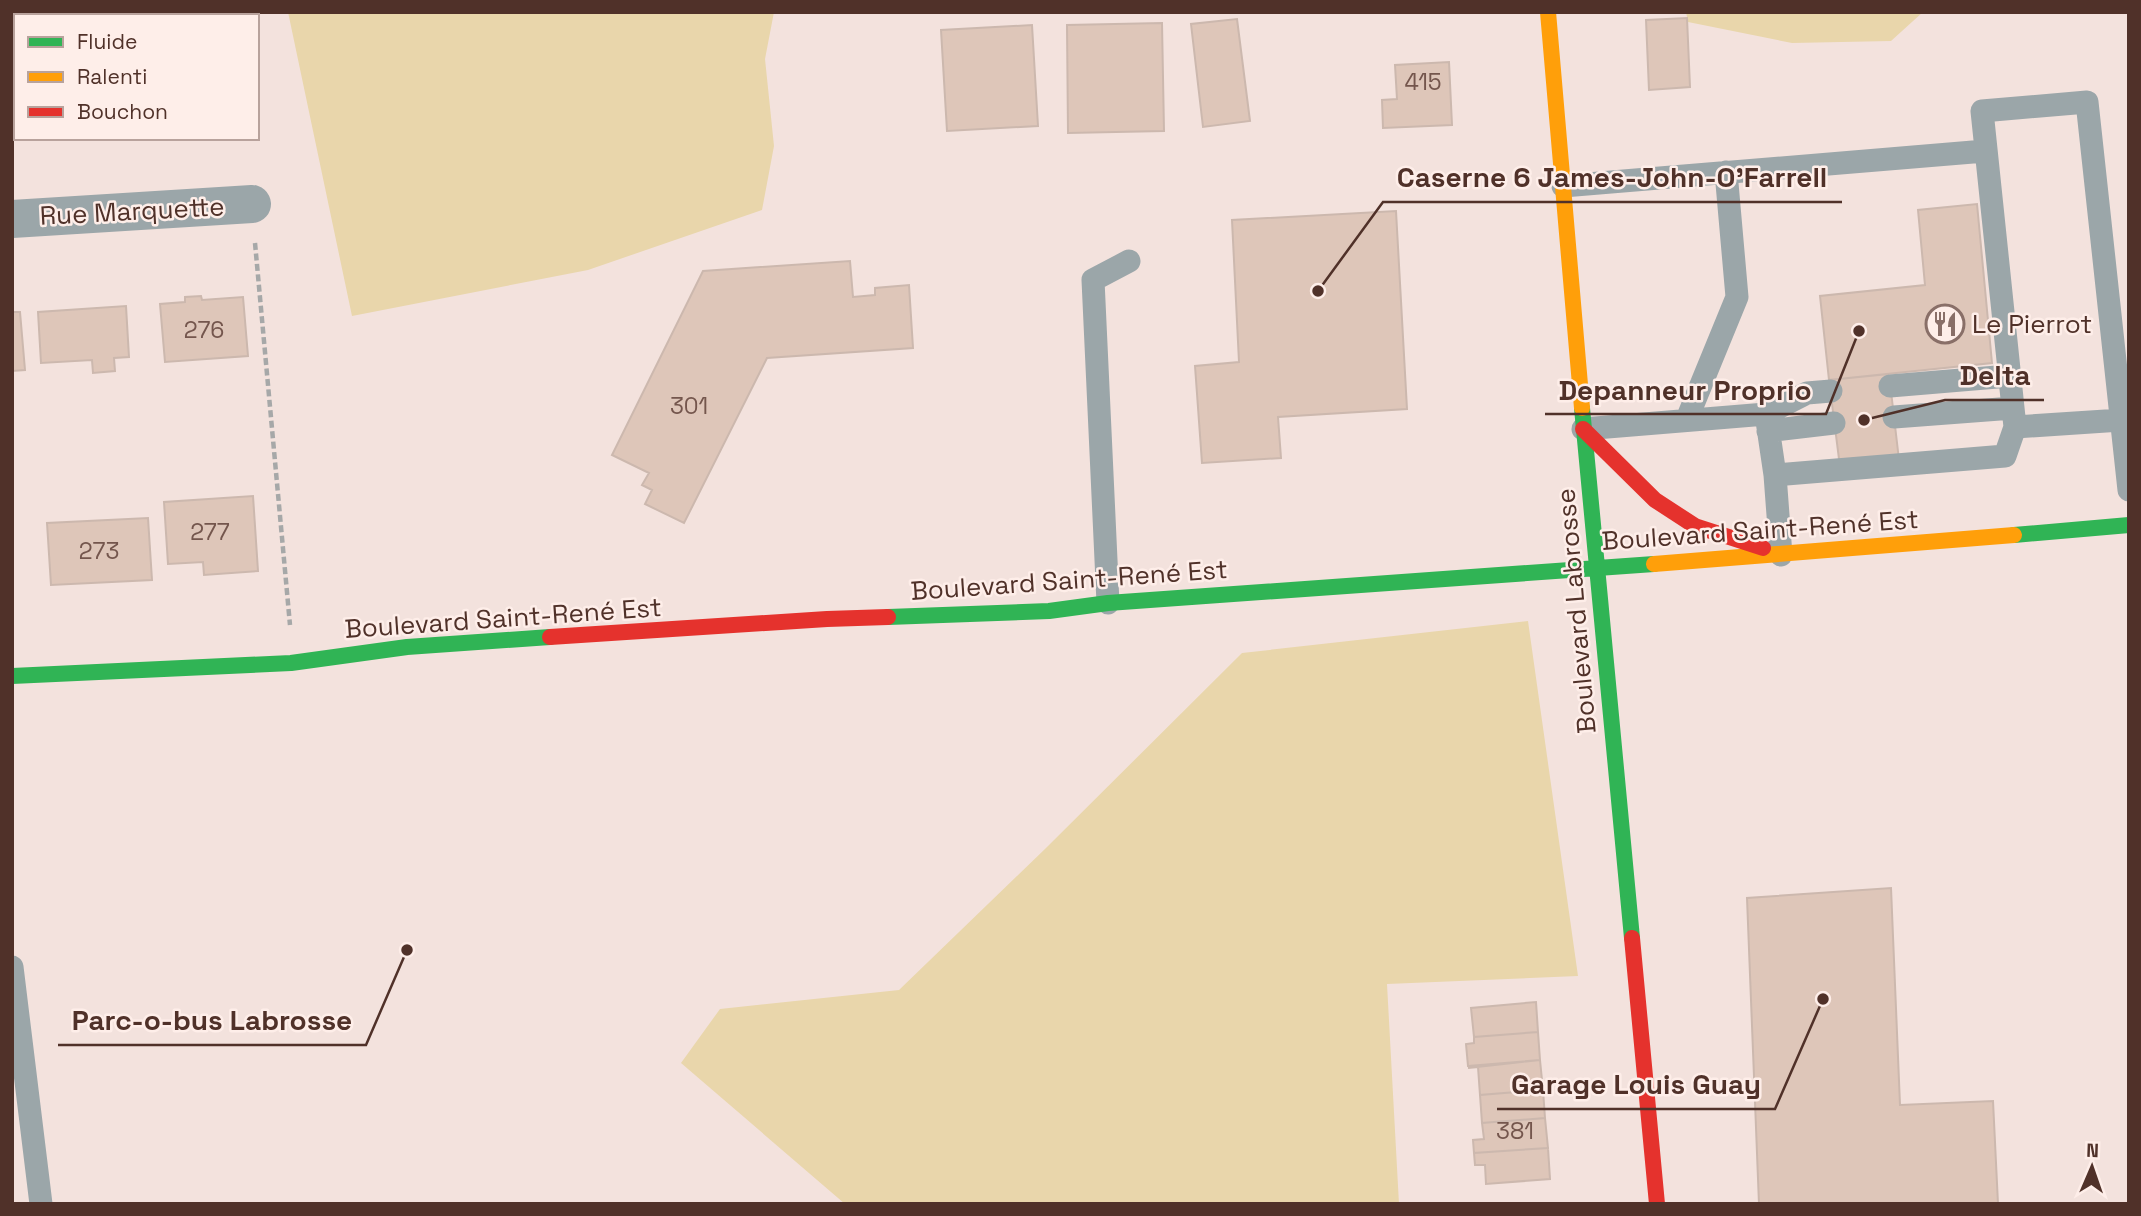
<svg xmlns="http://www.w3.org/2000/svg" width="2141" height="1216" font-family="'Space Grotesk',sans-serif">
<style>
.green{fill:#e9d6ab}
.building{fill:#dec6b9;stroke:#ccb8ae;stroke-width:2}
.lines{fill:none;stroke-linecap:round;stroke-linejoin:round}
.path{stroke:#a6a8a8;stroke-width:4.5;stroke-dasharray:7 3.5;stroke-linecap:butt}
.lane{stroke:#9ba6a9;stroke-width:23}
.street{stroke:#9ba6a9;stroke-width:38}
.fast{stroke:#30b455;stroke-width:16}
.slow{stroke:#ff9f0a;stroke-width:16}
.jam{stroke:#e5322d;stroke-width:16}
.labels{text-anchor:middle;stroke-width:5;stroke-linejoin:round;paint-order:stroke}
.number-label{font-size:23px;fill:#74564d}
.street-label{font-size:26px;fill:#503129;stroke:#feeee9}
.poi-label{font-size:26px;fill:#503129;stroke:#feeee9;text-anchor:start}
.leader{fill:none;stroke:#503129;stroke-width:2.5}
.callout-dot{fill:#503129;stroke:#feeee9;stroke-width:2.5}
.callout-label{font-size:28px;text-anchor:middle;font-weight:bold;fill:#503129;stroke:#feeee9;stroke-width:5;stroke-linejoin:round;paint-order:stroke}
</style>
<rect width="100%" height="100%" fill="#f3e2dd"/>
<path class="green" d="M288,12H774L765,59L774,146L762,210L588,270L352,316Z
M1686,12H1923L1891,41L1792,43L1688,22Z
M1528,621L1578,976L1387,984L1399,1204H845L681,1063L720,1009L899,990L1045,849L1242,653Z"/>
<path class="building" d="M1687,18L1690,87L1649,90L1646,20Z
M1237,19L1250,121L1203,127L1191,24Z
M1162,23L1164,131L1068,133L1067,25Z
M1032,25L1038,126L947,131L941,30Z
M1449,62L1452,125L1383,128L1382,100L1397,99L1395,65Z
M12,65H16V119H12Z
M1977,204L1992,363L1829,380L1820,296L1925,285L1918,210Z
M1396,211L1407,409L1278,417L1281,458L1202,463L1195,366L1239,362L1232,220Z
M850,261L853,297L875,295V288L909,285L913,348L767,358L684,523L645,504L652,490L642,485L649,473L612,455L703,271Z
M201,296L202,300L243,297L248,356L165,362L160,304L185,302V297Z
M126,306L129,357L114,358L115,371L93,373L92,360L41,363L38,312Z
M12,312H20L25,370L12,371Z
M1889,374L1899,460L1840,467L1829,380Z
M253,496L258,571L204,575L203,562L168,564L164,502Z
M148,518L152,580L51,585L47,523Z
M1891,888L1900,1105L1993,1101L1998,1204H1759L1747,898Z
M1536,1002L1538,1032L1474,1037L1471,1008Z
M1538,1032L1540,1060L1468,1066L1466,1044L1474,1043V1037Z
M1540,1060L1543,1090L1480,1095L1478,1067L1468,1068Z
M1543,1090L1545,1118L1482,1123L1480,1095Z
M1545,1118L1548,1148L1474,1153L1473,1140L1484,1139L1482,1123Z
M1548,1148L1550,1179L1486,1184L1485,1165H1475L1474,1153Z"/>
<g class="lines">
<path class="path" d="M255,243L290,625"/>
<path class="lane" d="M1563,186L1985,151
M1890,386L2009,376
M1766,414L1807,393L1831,391
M1894,417L2013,408
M1687,419L1737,297L1726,172
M2015,427L2121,420
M1583,429L1766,414L1775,475
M1768,431L1834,423
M1781,555L1775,475L2005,456L2015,427L1982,111L2087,102L2129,490
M1108,603L1093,280L1129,261
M12,967L41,1204"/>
<path class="street" d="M12,219L252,204"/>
<path class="fast" d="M1582,408L1632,938
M2014,535L2129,525
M888,617L1049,611L1108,603L1654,564
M12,676L291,663L407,647L550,637"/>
<path class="slow" d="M1548,12L1582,408
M1654,564L2014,535"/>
<path class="jam" d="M1583,429L1655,500L1695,526L1763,548
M550,637L827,619L888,617
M1632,938L1657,1204"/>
</g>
<defs>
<symbol id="restaurant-ring" viewBox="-11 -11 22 22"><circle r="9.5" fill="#feeee9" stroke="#896f68" stroke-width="1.5"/><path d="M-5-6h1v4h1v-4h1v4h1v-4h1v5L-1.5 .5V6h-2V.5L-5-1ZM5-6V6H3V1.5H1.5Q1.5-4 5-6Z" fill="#896f68"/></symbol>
</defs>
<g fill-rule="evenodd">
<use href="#restaurant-ring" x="1923" y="302" width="44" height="44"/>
</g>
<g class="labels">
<g class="number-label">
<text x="1423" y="90">415</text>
<text x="204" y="338">276</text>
<text x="689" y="414">301</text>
<text x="210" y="540">277</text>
<text x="99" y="559">273</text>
<text x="1515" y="1139">381</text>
</g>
<g class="street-label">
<text transform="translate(132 211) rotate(-3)" y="9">Rue Marquette</text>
<text transform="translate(1760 530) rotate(-4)" y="9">Boulevard Saint-René Est</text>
<text transform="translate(1069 580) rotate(-4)" y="9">Boulevard Saint-René Est</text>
<text transform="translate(1576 611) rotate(-95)" y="9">Boulevard Labrosse</text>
<text transform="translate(503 618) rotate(-4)" y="9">Boulevard Saint-René Est</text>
</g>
<g class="poi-label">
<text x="1972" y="333">Le Pierrot</text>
</g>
</g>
<path class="leader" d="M1318 291L1383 202H1842M1864 420L1945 400H2044M1859 331L1826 414H1545M407 950L366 1045H58M1823 999L1775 1109H1497"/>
<g class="callout-dot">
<circle cx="1318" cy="291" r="7"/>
<circle cx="1864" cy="420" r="7"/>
<circle cx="1859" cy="331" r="7"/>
<circle cx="407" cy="950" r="7"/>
<circle cx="1823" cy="999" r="7"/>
</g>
<g class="callout-label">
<text x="1612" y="187">Caserne 6 James-John-O'Farrell</text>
<text x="1995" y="385">Delta</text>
<text x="1685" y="400">Depanneur Proprio</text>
<text x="212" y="1030">Parc-o-bus Labrosse</text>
<text x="1636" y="1094">Garage Louis Guay</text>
</g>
<rect width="2141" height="1216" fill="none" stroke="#503129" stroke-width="28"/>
<rect x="14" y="14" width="245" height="126" fill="#feeee9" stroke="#b8a29c" stroke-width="2"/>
<rect x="28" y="37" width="35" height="10" fill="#30b455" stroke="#b8a29c" stroke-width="2"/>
<text x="77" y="49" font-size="21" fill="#503129">Fluide</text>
<rect x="28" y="72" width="35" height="10" fill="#ff9f0a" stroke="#b8a29c" stroke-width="2"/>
<text x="77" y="84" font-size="21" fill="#503129">Ralenti</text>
<rect x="28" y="107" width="35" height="10" fill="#e5322d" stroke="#b8a29c" stroke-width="2"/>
<text x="77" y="119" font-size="21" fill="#503129">Bouchon</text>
<g transform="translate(2092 1167) rotate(2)" stroke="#feeee9" stroke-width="5" paint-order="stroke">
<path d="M0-5L12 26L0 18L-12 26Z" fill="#503129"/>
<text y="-10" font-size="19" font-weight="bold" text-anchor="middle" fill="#503129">N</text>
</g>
</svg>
